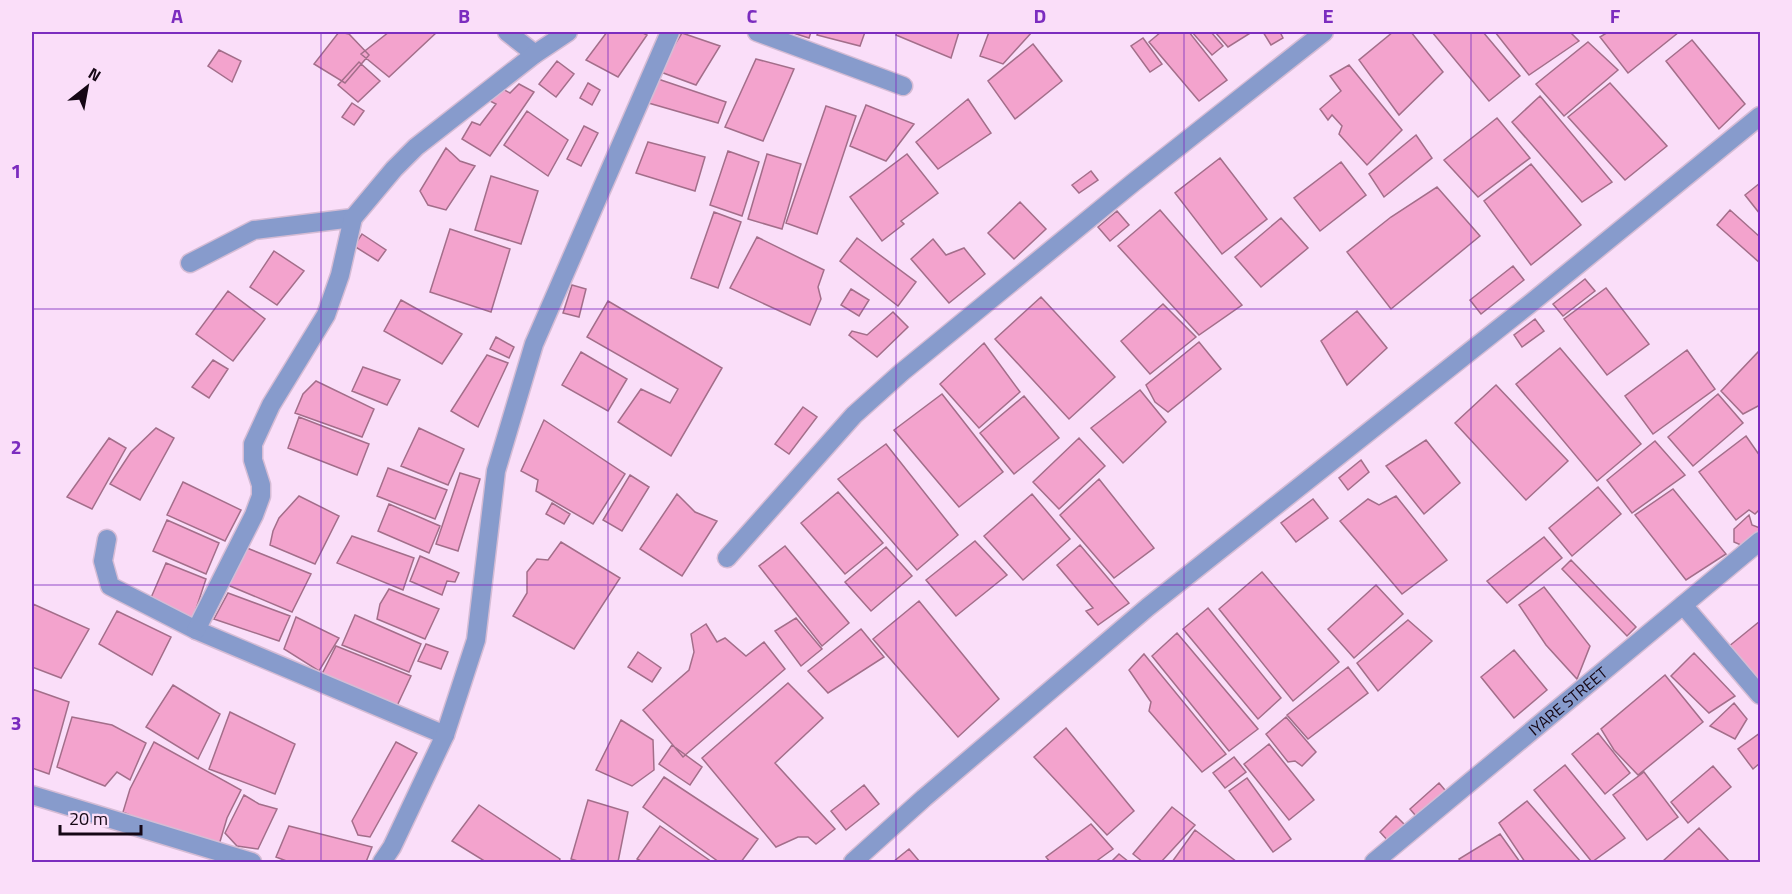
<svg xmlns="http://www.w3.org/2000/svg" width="1792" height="894" font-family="'Titillium Web',sans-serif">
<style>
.building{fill:#f3a3cd;stroke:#a36e8a;stroke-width:1.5}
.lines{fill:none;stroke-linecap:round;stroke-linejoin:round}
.minor-casing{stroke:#d5bcd5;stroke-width:21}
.minor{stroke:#879bcc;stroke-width:18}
.grid{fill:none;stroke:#7b2cbf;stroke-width:1.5;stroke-opacity:0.55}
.labels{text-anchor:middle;stroke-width:5;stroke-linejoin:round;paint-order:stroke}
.street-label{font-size:16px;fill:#150715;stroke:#fadef9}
.neatline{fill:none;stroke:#7b2cbf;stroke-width:2}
.grid-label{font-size:20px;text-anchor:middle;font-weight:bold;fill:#7b2cbf}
</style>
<rect width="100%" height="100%" fill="#fadef9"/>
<path class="building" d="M339,32L349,34L369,55L345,83L314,64Z
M389,32H437L389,77L361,54Z
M607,32H641L647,35L618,77L586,60Z
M790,32H811L809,38Z
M818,32H865L860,46L817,35Z
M897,32H959L951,58L896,35Z
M989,32H1032L1003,64L980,56Z
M1161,32H1189L1227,80L1199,101L1149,42Z
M1192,32H1211L1223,46L1212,55Z
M1215,32H1252L1228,47Z
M1263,32H1280L1283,38L1271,45Z
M1393,32H1411L1443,72L1399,115L1359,60Z
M1432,32H1483L1520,76L1489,101Z
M1495,32H1570L1579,41L1529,75Z
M1608,32H1679L1628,73L1600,37Z
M682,33L720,46L696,85L658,71Z
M1143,38L1162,64L1150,72L1131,46Z
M1692,40L1745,104L1719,129L1666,61Z
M1588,42L1618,70L1564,116L1536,84Z
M1033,44L1062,81L1015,119L988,81Z
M219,50L241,61L232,82L208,66Z
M756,59L794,69L763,141L725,127Z
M557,61L574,74L556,97L539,84Z
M359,62L380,81L358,102L338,85Z
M1349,65L1402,130L1367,165L1339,134L1342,126L1332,115L1328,120L1320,109L1341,91L1330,76Z
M658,79L726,102L718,123L645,102Z
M588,83L600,90L592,105L580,98Z
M1610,83L1667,146L1625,180L1568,117Z
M519,84L534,92L490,156L462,139L472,122L480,125L496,104L488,100L499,87L510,93Z
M1540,96L1612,182L1582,202L1512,122Z
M968,99L991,133L938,169L916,142Z
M352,103L364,111L354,125L342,117Z
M866,105L914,124L886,161L850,146Z
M826,106L856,116L817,234L786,223Z
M527,111L568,140L548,176L504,145Z
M1497,118L1530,158L1478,197L1444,160Z
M584,126L598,133L581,166L567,159Z
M1416,135L1432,158L1384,197L1369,174Z
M648,142L705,157L695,191L636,173Z
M446,148L460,161L475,166L446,210L428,205L420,191Z
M728,151L759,162L742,216L710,205Z
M767,154L801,164L782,229L748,219Z
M907,154L938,193L901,221L904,224L882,241L850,197Z
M1220,158L1267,219L1222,254L1175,193Z
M1341,162L1366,195L1320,231L1294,198Z
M1531,164L1581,225L1531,265L1484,201Z
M1091,171L1098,180L1079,193L1072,185Z
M491,176L538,191L521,244L475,230Z
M1760,183V214L1745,195Z
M1437,187L1480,236L1391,309L1347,252L1391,217Z
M1020,202L1046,229L1014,259L988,233Z
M1160,210L1242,305L1199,335L1118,246Z
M1730,210L1760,237V263L1717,225Z
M1117,211L1129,225L1110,241L1098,227Z
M714,212L741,222L718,288L691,278Z
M1281,218L1308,248L1261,287L1235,257Z
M450,229L510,249L491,312L430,292Z
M362,234L386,250L378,261L354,246Z
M757,237L824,270L818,287L821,299L810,325L730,288Z
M857,238L916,282L898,306L840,261Z
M933,239L946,255L964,248L985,274L949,303L911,259Z
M274,251L304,271L277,305L250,287Z
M1513,266L1524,280L1481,314L1470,300Z
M1585,279L1595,291L1563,316L1553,304Z
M572,285L586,289L579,317L563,313Z
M1606,288L1649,344L1607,375L1564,319Z
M851,289L869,300L859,316L841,305Z
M228,291L265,319L233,361L196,334Z
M1041,297L1115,377L1069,419L995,339Z
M401,300L462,334L442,364L384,331Z
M608,301L722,368L671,456L618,422L641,389L670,403L678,389L587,337Z
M1163,304L1196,337L1150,374L1121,341Z
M1357,311L1387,348L1347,385L1321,341Z
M893,312L908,327L877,357L849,335L852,331L867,335Z
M1535,319L1544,331L1522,347L1514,335Z
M496,337L514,347L509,358L490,349Z
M1199,342L1221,369L1168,412L1155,402L1146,385Z
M984,343L1020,392L979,428L940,384Z
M1560,348L1641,444L1597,481L1516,384Z
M1687,350L1715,389L1653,434L1625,396Z
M1760,350V405L1743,414L1721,391Z
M581,352L627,379L608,411L562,385Z
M487,355L508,363L478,427L451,411Z
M213,360L228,369L209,398L192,387Z
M363,367L400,380L387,405L352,391Z
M316,381L374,409L362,437L295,413L303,394Z
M1496,385L1568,461L1526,500L1455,423Z
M1140,390L1166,422L1123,463L1091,428Z
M942,394L1003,472L959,507L894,430Z
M1718,394L1743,423L1693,466L1668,437Z
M1024,396L1059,438L1014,474L980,433Z
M803,407L817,417L789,454L775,444Z
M299,417L369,444L357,475L288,448Z
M544,420L625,474L593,524L536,491L538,480L521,471Z
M156,428L174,438L140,500L110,484L131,452Z
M419,428L464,449L448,485L401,466Z
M1746,436L1760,456V509L1755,514L1749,510L1736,520L1699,472Z
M109,438L126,448L92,509L67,497Z
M1079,438L1105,466L1059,509L1033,482Z
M1426,440L1460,483L1424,514L1386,466Z
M1655,441L1685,475L1632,513L1607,480Z
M886,444L958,535L917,570L838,479Z
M1361,460L1369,472L1348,490L1339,478Z
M388,468L447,490L435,519L377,496Z
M460,473L480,479L458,551L436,544Z
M630,475L649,487L622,531L603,520Z
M1099,479L1154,548L1114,578L1060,515Z
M183,482L241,510L225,541L167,515Z
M1598,487L1621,514L1572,556L1549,528Z
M1673,489L1726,554L1686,580L1635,515Z
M838,492L883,543L845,574L801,523Z
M677,494L695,512L717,521L682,576L640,549Z
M1032,494L1070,539L1023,580L984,536Z
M299,496L339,516L315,564L270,545L273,531L279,518Z
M1396,496L1447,560L1402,594L1340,521L1368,499L1379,505Z
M1313,499L1328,518L1296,542L1281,523Z
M552,503L570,514L564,524L546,514Z
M389,504L440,526L429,553L378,531Z
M1749,515L1752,525L1760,528V532L1743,546L1734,542V529Z
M167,520L219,543L206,574L153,551Z
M352,536L414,558L403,590L337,563Z
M1544,537L1562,558L1507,603L1487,581Z
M975,541L1007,575L956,616L926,580Z
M561,542L620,578L574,649L513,616L527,593V572L537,559L548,560Z
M1080,545L1129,603L1098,625L1086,611L1093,608L1057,565Z
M242,546L311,574L292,612L223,583Z
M785,546L849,623L822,646L759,566Z
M886,547L912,576L871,611L845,582Z
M420,556L459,573L455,582L447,581L442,595L410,581Z
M1571,560L1636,627L1627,636L1562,569Z
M166,563L206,579L193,618L150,600Z
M1262,572L1339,662L1293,701L1219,609Z
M1376,585L1403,614L1354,658L1328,629Z
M1544,587L1590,646L1577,679L1546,645L1519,605Z
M389,589L439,609L425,639L377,619L380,604Z
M228,593L290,616L279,641L214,619Z
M919,601L999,699L958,737L873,639Z
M33,604L89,629L61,678L32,667Z
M1208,608L1281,698L1258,719L1183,629Z
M117,611L171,637L152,675L99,644Z
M355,615L421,644L409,672L342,645Z
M296,617L339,638L319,671L284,649Z
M796,618L822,649L801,666L775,631Z
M1408,620L1432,641L1378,691L1357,663Z
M1760,621V685L1728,647Z
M706,624L717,642L725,638L746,656L764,642L785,669L683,757L643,710L689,670L694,652L691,634Z
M861,629L884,657L828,693L808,671Z
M1177,633L1258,729L1229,751L1152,656Z
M426,644L448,652L441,669L418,661Z
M336,646L411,676L396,708L322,674Z
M1514,650L1547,690L1514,718L1481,677Z
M638,652L661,668L652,682L628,667Z
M1694,653L1735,696L1709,713L1671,676Z
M1144,654L1226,754L1202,772L1149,711L1151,702L1129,670Z
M1348,667L1368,693L1308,739L1287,715Z
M1665,675L1703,722L1638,775L1614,750L1601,729Z
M788,683L823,718L775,763L835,829L816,844L808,837H798L776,847L702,758Z
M173,685L220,714L198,759L146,727Z
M32,689L69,702L49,774L32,768Z
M1734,703L1747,719L1735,739L1710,726Z
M230,712L295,744L275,794L209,769Z
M72,717L112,725L146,743L130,780L117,772L105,786L57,767Z
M1286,717L1316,752L1302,766L1295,761L1288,762L1266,734Z
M621,720L653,740L654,770L632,786L596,770Z
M1066,728L1134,811L1107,835L1034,757Z
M1598,733L1630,773L1605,794L1572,754Z
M1760,733V763L1753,769L1738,749Z
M154,742L241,790L227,818L219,845L153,826L123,812L130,789Z
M396,742L417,753L370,837L358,835L352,821Z
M1269,744L1314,800L1289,820L1244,764Z
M672,745L702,767L690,785L659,764Z
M1234,757L1246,772L1225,788L1213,773Z
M1565,765L1625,838L1592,862L1534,790Z
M1713,766L1731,787L1688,823L1671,802Z
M1644,772L1678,817L1647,840L1613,795Z
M664,777L758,839L741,862H719L643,807Z
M1247,778L1291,839L1273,852L1229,791Z
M1439,783L1450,796L1421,822L1410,809Z
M864,785L879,804L846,830L831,811Z
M244,795L259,804L277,809L258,849L237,846L225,833Z
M588,800L628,812L618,862H581L571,859Z
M1527,801L1581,862H1525L1499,823Z
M479,805L560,859L559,862H486L452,841Z
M1172,807L1195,825L1161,862H1143L1133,854Z
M1396,816L1407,827L1390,843L1380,832Z
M1091,824L1113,849L1095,862H1050L1046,857Z
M289,826L372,847L366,862H289L276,857Z
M660,826L712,862H643L637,859Z
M1699,828L1730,862H1664L1663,861Z
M1195,830L1237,862H1172Z
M1500,834L1520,862H1461L1459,859Z
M909,849L920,862H893Z
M1119,854L1129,862H1111Z"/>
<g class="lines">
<defs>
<g id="minor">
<path d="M507,32L535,54"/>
<path d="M757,32L903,86"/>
<path d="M190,263L254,230L353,218"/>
<path d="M107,539L103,561L110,586L196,630L445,735"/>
<path d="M727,558L854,415L902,372L1134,182L1324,32"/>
<path d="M1683,605L1760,695"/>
<path d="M196,630L254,515L261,496V485L253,460V444L271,405L326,315L340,275L353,218L394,169L416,147L535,54L568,32"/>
<path d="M32,795L252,862"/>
<path d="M382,862L392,847L445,735L476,640L496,471L534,344L670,32"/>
<path d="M853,862L924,798L1148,607L1531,303L1760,116"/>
<path id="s1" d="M1374,862L1760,541"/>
</g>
</defs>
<use href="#minor" class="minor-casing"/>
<use href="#minor" class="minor"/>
</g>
<path class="grid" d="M321,32V862M608,32V862M896,32V862M1184,32V862M1471,32V862M32,309H1760M32,585H1760"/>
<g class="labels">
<g class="street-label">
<text dy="6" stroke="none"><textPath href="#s1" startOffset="252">IYARE STREET</textPath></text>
</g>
</g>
<rect width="1792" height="894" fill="none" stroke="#fadef9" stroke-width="66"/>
<g transform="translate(87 87) rotate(31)" stroke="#fadef9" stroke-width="4.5" paint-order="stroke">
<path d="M0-4.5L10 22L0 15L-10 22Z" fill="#150715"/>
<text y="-9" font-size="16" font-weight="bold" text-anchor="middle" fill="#150715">N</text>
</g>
<path d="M60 825v9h81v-9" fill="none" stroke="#150715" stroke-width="3"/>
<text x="69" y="825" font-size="18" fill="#150715" stroke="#fadef9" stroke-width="4.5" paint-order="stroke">20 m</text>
<rect x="33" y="33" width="1726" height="828" class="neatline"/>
<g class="grid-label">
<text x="177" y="23">A</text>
<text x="464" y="23">B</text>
<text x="752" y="23">C</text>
<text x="1040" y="23">D</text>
<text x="1328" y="23">E</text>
<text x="1615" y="23">F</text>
<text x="16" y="178">1</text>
<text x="16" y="454">2</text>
<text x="16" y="730">3</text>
</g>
</svg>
